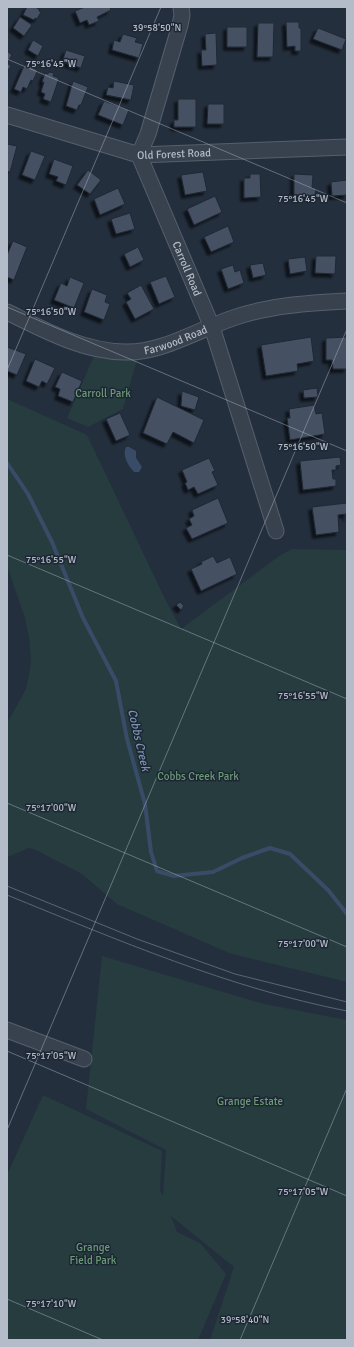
<svg xmlns="http://www.w3.org/2000/svg" width="354" height="1347" font-family="Signika,sans-serif">
<style>
.green{fill:#263c3f}
.water{fill:#394c67}
.lines{fill:none;stroke-linecap:round;stroke-linejoin:round}
.stream{stroke:#394c67;stroke-width:4}
.building{fill:#455162;stroke:#1f2835;filter:url(#shadow)}
.minor-casing{stroke:#565f6c;stroke-width:17}
.minor{stroke:#38414e;stroke-width:15}
.tram{stroke:#5a6575;stroke-width:1}
.ticks{fill:none;stroke:#b4bcc9;stroke-width:1;stroke-opacity:0.45}
.labels{text-anchor:middle;stroke-width:3;stroke-linejoin:round;paint-order:stroke}
.street-label{font-size:11px;fill:#b4bcc9;stroke:#1d2633}
.park-label{font-size:11px;fill:#6b9a76;stroke:#1d2633}
.water-label{font-size:12px;font-style:italic;fill:#7c92b1;stroke:#1d2633}
.ticks-label{font-size:10px;text-anchor:middle;fill:#b4bcc9;stroke:#1d2633;stroke-width:3;stroke-linejoin:round;paint-order:stroke}
</style>
<defs>
<filter id="shadow"><feDropShadow dx="-3.5" dy="3.5" stdDeviation="1" flood-color="#0009"/></filter>
</defs>
<rect width="100%" height="100%" fill="#242f3e"/>
<path class="green" d="M94,356L137,360L123,409L88,427L67,418Z
M7,399L87,435L165,599L181,629L279,556L292,549L347,550V982L229,953L117,904L82,874L36,850L29,848L7,857V723L19,702L26,689L29,676L31,661L29,637L25,618L7,566Z
M102,956L264,1004L347,1020V1340H210L234,1267L171,1216L177,1232L200,1243L226,1274L198,1340H7V1175L43,1095L162,1151L160,1190L163,1196L166,1150L86,1109Z"/>
<path class="water" d="M126,447H129L136,451V458L142,467L139,472H134C128,465 122,456 126,447Z"/>
<g class="lines">
<path class="stream" d="M7,463L28,494L52,542L83,618L116,681L127,739L145,804L151,852L157,871L174,876L213,872L242,858L270,848L290,854L328,890L347,914"/>
</g>
<path class="building" d="M27,7H35L39,9V11L41,12L37,19L35,18L34,20L23,15Z
M85,7H110L111,10L97,17L99,21L89,25L87,20L80,23L75,11Z
M20,17L32,25L24,36L13,28Z
M286,22H299V28H301V51H295V46L287,47Z
M258,23H274L273,57H257Z
M227,27H247V47H227Z
M318,28L346,39L342,50L313,39Z
M216,33L217,65L202,66L201,50H206L205,34Z
M123,34L137,38L135,42L143,44L139,58L112,50L114,40L120,42Z
M33,40L43,46L38,56L28,50Z
M66,50L85,56L81,68L62,62Z
M7,51L12,55L7,63Z
M7,63L11,66L7,72Z
M24,66L29,68L30,66L37,70V72L33,81L31,80L27,89L23,87L21,92L14,89Z
M49,72L54,73L53,76L59,78L51,102L43,99L45,94L41,92L44,82H42L45,73L48,74Z
M73,81L88,87L81,105H79L77,110L66,106Z
M114,81L134,85L131,100L106,95L108,87L113,88Z
M178,99H196V127H174V120H178Z
M104,101L129,110L123,125L98,115Z
M208,104H224V124H207Z
M7,144L17,146L10,172L7,171Z
M31,151L45,156L35,180L22,175Z
M54,159L73,166L66,185L56,181L58,177L49,174Z
M88,170L101,180L90,194L77,185Z
M203,172L207,191L185,195L181,175Z
M250,174H260L261,197L244,198V178H250Z
M294,174L313,175L312,188H316L315,196L294,195Z
M347,180V195L332,196L331,182Z
M118,188L125,204L100,215L94,199Z
M215,196L222,212L194,225L187,209Z
M130,213L135,229L116,234L111,219Z
M228,226L234,242L211,252L204,237Z
M13,241L27,247L14,280L7,277V255Z
M138,247L144,260L130,267L124,254Z
M316,256H336L335,274L315,273Z
M305,257L307,271L290,274L288,259Z
M263,263L266,275L253,278L250,265Z
M233,265L235,272L240,270L244,283L228,289L221,269Z
M166,276L175,297L159,304L150,282Z
M70,277L84,283L74,308L54,300L61,283L67,286Z
M141,285L154,309L135,319L126,302L131,299L127,293Z
M92,289L107,295L105,302L110,304L104,320L84,312Z
M311,337L314,361L297,364L298,371L266,376L261,345Z
M347,337V369H333L332,360H326V338Z
M7,347L26,354L17,375L7,371Z
M35,359L55,368L47,384L42,381L39,387L26,381Z
M62,372L82,381L73,402L58,396L60,389L55,387Z
M317,388L318,397L304,398L303,390Z
M182,391L199,397L195,410L181,406Z
M157,397L204,420L194,443L173,432L167,444L143,433Z
M314,405L316,414L322,413L325,434L290,440L287,418H290L289,409Z
M120,413L130,435L116,441L106,419Z
M340,457L341,465L336,466V470H332L333,479H336V486L303,490L300,461Z
M209,458L215,471L212,472L218,485L198,494L194,487L188,490L185,483L187,482L182,470Z
M218,498L228,523L192,539L186,528L192,525L189,519L194,516L192,510Z
M347,503V518L346,514L338,515L339,532L316,535L312,507Z
M213,556L217,563L230,557L237,574L201,591L191,569L202,564L201,562Z
M180,602L184,606L181,610L176,605Z"/>
<g class="lines">
<defs>
<g id="minor">
<path id="s1" d="M181,7L182,15L180,25L148,134L139,155L212,327L276,531"/>
<path id="s2" d="M7,115L139,155L347,147"/>
<path id="s3" d="M7,312C44,330 82,351 124,352C161,354 201,328 236,317C272,305 310,303 347,301"/>
<path d="M7,1030L84,1059"/>
</g>
</defs>
<use href="#minor" class="minor-casing"/>
<use href="#minor" class="minor"/>
<path class="tram" d="M7,886L137,939L235,974L347,1002
M7,895C118,940 229,988 347,1011"/>
</g>
<path class="ticks" d="M7,59L347,203M7,307L347,451M7,370L161,7M7,555L347,699M7,803L347,947M7,1051L347,1196M7,1130L347,329M7,1299L103,1340M240,1340L347,1088"/>
<g class="labels">
<g class="street-label">
<text dy="4" stroke="none"><textPath href="#s2" startOffset="173">Old Forest Road</textPath></text>
<text dy="4" stroke="none"><textPath href="#s1" startOffset="278">Carroll Road</textPath></text>
<text dy="4" stroke="none"><textPath href="#s3" startOffset="178">Farwood Road</textPath></text>
</g>
<g class="park-label">
<text x="103" y="397">Carroll Park</text>
<text x="198" y="780">Cobbs Creek Park</text>
<text x="250" y="1105">Grange Estate</text>
<text x="93" y="1251">Grange<tspan x="93" dy="13">Field Park</tspan></text>
</g>
<g class="water-label">
<text transform="translate(139 740) rotate(77)" y="4">Cobbs Creek</text>
</g>
</g>
<g class="ticks-label">
<text x="157" y="31">39°58'50"N</text>
<text x="51" y="67">75°16'45"W</text>
<text x="303" y="202">75°16'45"W</text>
<text x="51" y="315">75°16'50"W</text>
<text x="303" y="450">75°16'50"W</text>
<text x="51" y="563">75°16'55"W</text>
<text x="303" y="699">75°16'55"W</text>
<text x="51" y="811">75°17'00"W</text>
<text x="303" y="947">75°17'00"W</text>
<text x="51" y="1059">75°17'05"W</text>
<text x="303" y="1195">75°17'05"W</text>
<text x="51" y="1307">75°17'10"W</text>
<text x="245" y="1323">39°58'40"N</text>
</g>
<rect width="354" height="1347" fill="none" stroke="#b4bcc9" stroke-width="16"/>
</svg>
